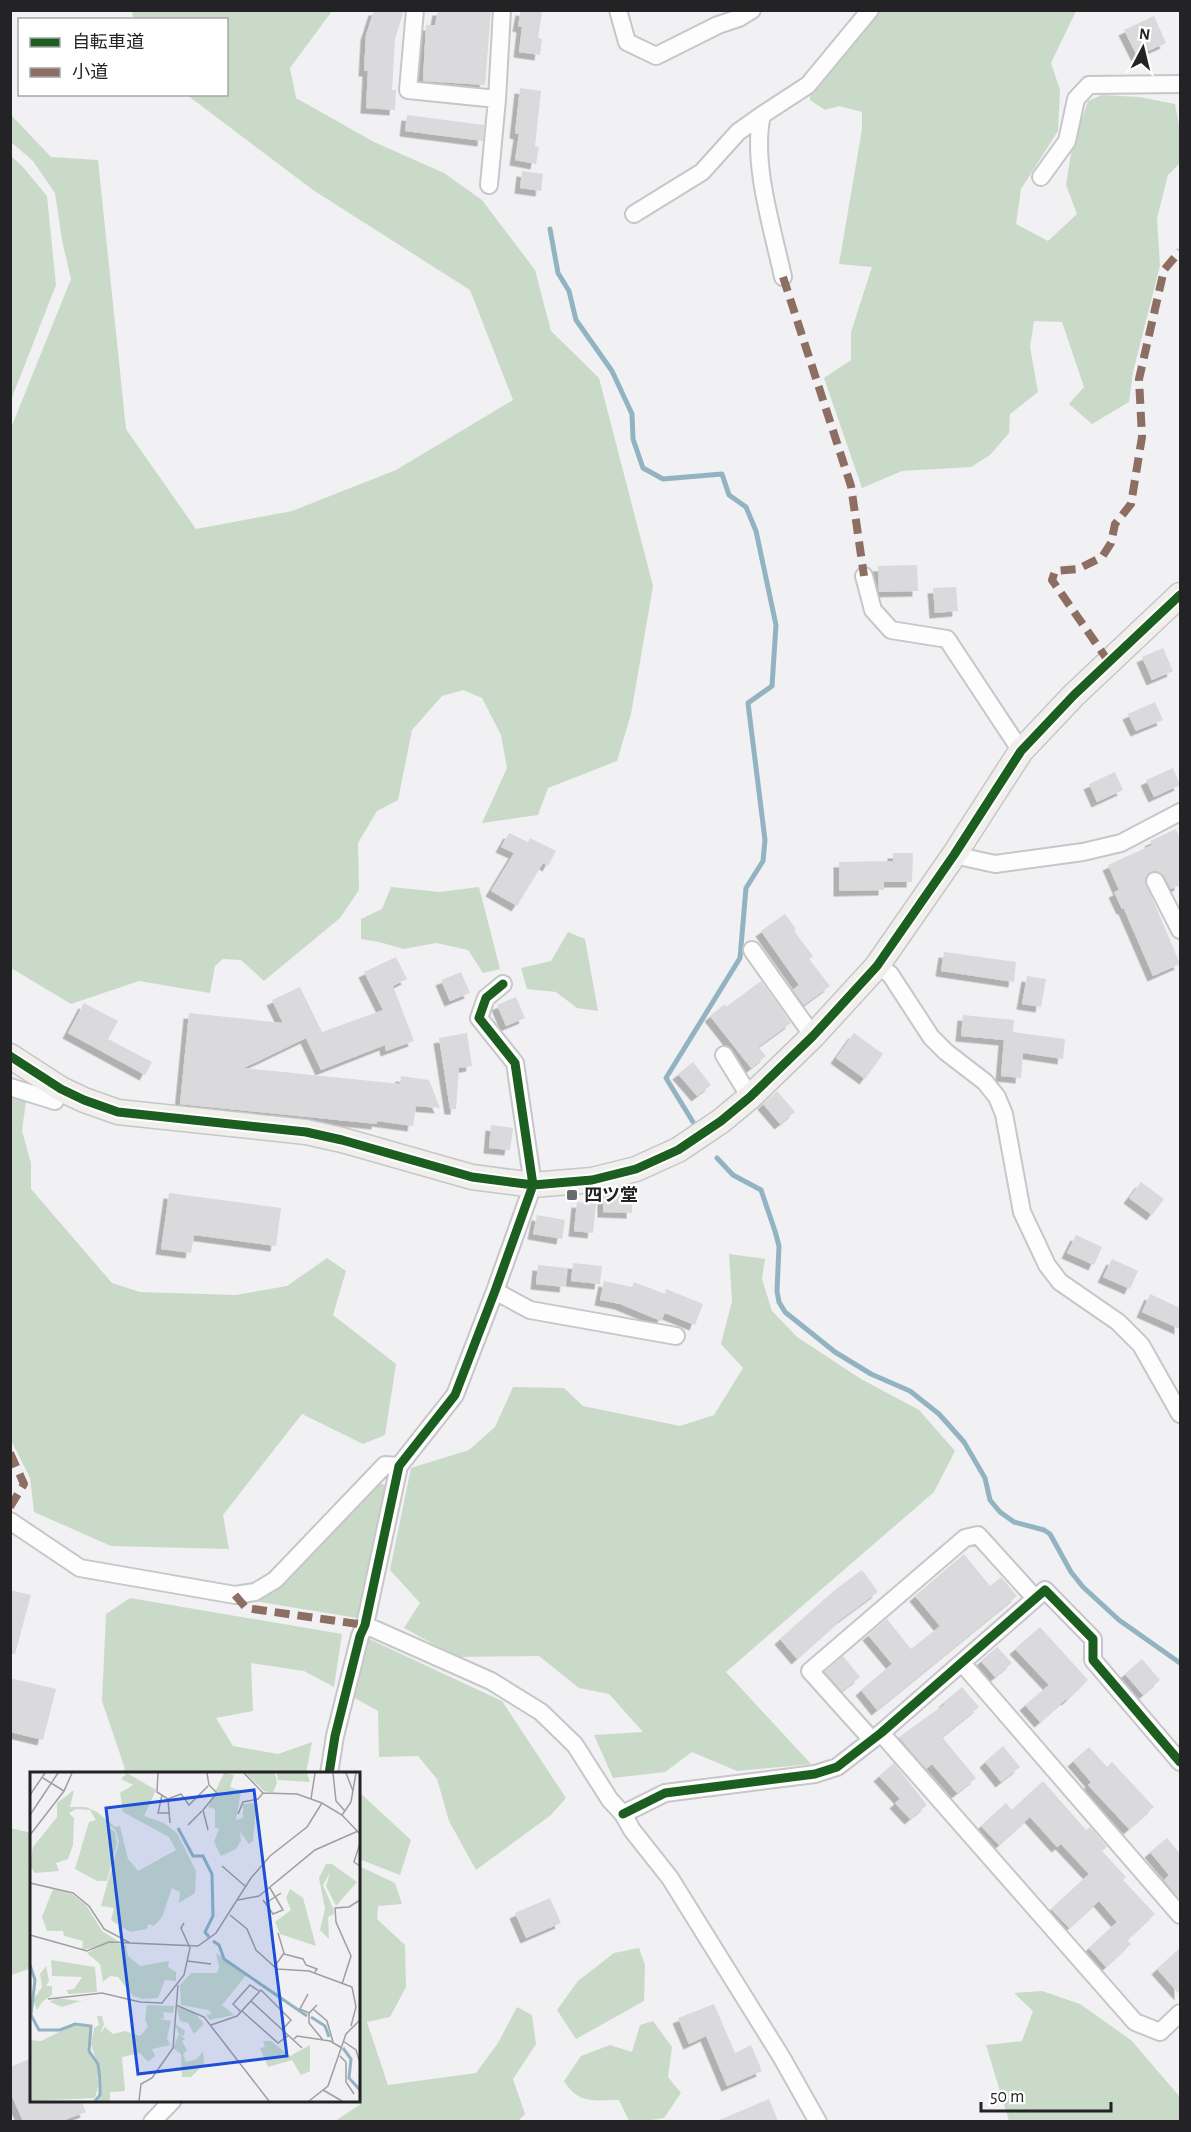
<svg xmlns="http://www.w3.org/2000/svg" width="1191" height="2132" font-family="'Alegreya Sans','Noto Sans JP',sans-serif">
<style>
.green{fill:#c9dbc8}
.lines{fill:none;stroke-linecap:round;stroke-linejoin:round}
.stream{stroke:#92b4c2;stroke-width:5}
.building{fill:#dad9db;filter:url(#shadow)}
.street-casing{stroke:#c7c6c8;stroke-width:20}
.secondary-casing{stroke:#c7c6c8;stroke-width:27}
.street{stroke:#fdfdfd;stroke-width:16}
.secondary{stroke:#f0efeb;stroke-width:24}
.quiet{stroke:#8d6e63;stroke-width:8;stroke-dasharray:15 8;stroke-linecap:butt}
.cycleway-casing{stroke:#fff;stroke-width:13}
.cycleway{stroke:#1b5e20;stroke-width:9}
.poi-dot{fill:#6b6a6c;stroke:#fff;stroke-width:2}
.labels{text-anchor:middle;stroke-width:4.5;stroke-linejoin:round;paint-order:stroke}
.poi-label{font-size:18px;font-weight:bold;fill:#232224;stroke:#fff;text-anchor:start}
.inset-river{fill:none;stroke:#92b4c2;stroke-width:3}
.inset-road{fill:none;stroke:#9f9ea0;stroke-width:1.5}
.view{fill:#1d4ed8;fill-opacity:0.15;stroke:#1d4ed8;stroke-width:3}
.inset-edge{fill:none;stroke:#232224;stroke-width:3}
</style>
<defs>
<filter id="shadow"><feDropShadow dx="-5.5" dy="5.5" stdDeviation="0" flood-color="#0004"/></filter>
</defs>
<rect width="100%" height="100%" fill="#f1f0f2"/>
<path class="green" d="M132,11H332L290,68L296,98L374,142L444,173L482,200L535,270L551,331L599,378L653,586L631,714L617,761L548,788L538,815L482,823L507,768L501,735L482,698L463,690L442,696L412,730L398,800L377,811L358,843L359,890L340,918L264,981L241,960L223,959L215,966L210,993L139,981L71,1004L11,968V428L71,279L62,240L55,193L33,161L11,142V115L51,157L98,160L126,429L196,529L292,511L396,470L513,400L470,290L313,190L187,95L226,94V20L133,19Z
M875,11H1076L1051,63L1060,90L1058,131L1021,189L1016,224L1048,241L1077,214L1066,185L1072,147L1088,101L1102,95L1139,97L1175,104L1180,130V163L1168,175L1157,218L1160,266L1133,372L1129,402L1092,424L1069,404L1084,387L1062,322L1034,321L1030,347L1038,392L1010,414L1009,433L990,455L971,467L902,471L862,488L824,378L851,360V332L872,267L839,264L862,129V112L839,106L825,110L810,100V89Z
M11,156L23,167L47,196L56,285L11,400Z
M391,887L440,892L479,887L500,969L483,973L468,950L436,943L404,949L379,942L361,939V919L382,909Z
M568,932L585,939L598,1011L577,1008L556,992L527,989L521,968L551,961Z
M11,1096L26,1101L22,1131L31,1163V1189L112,1283L140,1292L236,1295L287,1286L327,1258L346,1271L333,1315L396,1364L385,1435L363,1444L302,1414L223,1515L229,1549L111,1546L34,1512L30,1478L11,1440Z
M729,1254L765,1259L762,1279L772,1311L797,1337L861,1379L919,1410L955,1451L934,1492L726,1672L811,1764L737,1771L692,1752L665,1772L613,1778L594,1735L643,1732L609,1694L579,1688L539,1656L457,1657L404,1628L420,1603L390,1570L411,1468L469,1450L495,1427L513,1387L564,1388L583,1406L680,1426L714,1415L743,1368L721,1344L732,1301Z
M376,1483L388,1485L357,1618L254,1601L287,1582Z
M130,1598L342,1634L334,1687L304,1671L251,1663L253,1711L216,1718L233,1746L278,1754L312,1742L306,1773H120L125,1769L102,1701L106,1614Z
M367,1638L502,1701L566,1798L551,1815L476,1870L449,1821L437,1779L418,1756L379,1757L378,1711L353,1697Z
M358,1791L411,1840L400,1875L359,1859Z
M10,1828L32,1833L31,1971L29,1969L11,1975Z
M359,1866L395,1883L402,1904L378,1906L377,1919L405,1945L406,1987L390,2017L367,2022L388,2085L476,2073L498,2043L517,2007L532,2015L536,2044L513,2079L525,2114L518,2121H335L361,2104L358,2089Z
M639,1948L645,1965L644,2001L576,2039L557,2010L578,1981L614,1953Z
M1042,1991L1080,2004L1131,2040L1180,2097V2121H1009L986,2045L1022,2041L1033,2011L1014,1993Z
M653,2021L672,2047L668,2077L681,2093L664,2118L646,2121H629L619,2100C594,2100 579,2105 564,2081L581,2056L610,2045L632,2052L640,2025Z"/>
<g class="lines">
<path class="stream" d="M550,229L558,273L569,291L576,320L612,371L632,414L633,439L643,468L663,479L722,474L729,495L746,507L756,531L776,625L772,686L748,703L765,840L763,861L746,888L740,958L666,1078L693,1122
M717,1158L733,1175L761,1190L775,1231L779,1246L777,1291L779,1302L785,1312L835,1352L871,1374L910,1391L939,1414L964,1442L985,1478L990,1500L1000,1512L1014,1522L1044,1530L1050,1534L1071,1572L1083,1587L1119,1620L1180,1663"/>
</g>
<path class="building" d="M374,10H404L395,39L392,90H396L395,110L366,108L368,71H364L366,35Z
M438,10H491L485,85L423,81L426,25H435Z
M521,10L542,12L538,38L542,39L540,55L519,52L522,27L518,26Z
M1154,16L1166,43L1137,56L1124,30Z
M520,88L541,91L535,146L539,147L536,164L515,160L519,134L515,133Z
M407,115L484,125L483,141L405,131Z
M522,171L543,174L541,191L520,188Z
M917,565L918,591L879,592L878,566Z
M956,587L958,611L935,613L933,588Z
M1163,648L1173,671L1152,680L1142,657Z
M1155,702L1163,720L1136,731L1128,714Z
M1173,768L1180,785L1154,797L1146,780Z
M1115,772L1123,790L1097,802L1089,784Z
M1176,829L1180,839V885L1171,889L1164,876L1156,871L1147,875L1145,881L1180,964L1153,976L1124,909H1122L1114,892L1119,890L1108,865L1152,845L1150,841Z
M509,833L528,842L530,838L556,851L548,866L543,863L517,906L491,891L514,853L501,847Z
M893,853H913L912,882H884V890L839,891V862L893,861Z
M785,914L796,929L794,931L813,956L809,959L830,986L804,1005L793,990L799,985L761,931Z
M944,952L1016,962L1014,982L941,971Z
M396,957L407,979L393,986L414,1041L386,1051L385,1045L321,1070L306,1038L244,1068L400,1084L401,1076L429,1080L440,1108L416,1106L413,1126L377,1121V1124L180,1104L189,1013L283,1023L272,1000L300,987L322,1032L383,1010L364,972Z
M461,972L470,993L450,1001L441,980Z
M1027,976L1046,979L1041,1007L1022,1004Z
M761,981L791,1023L758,1047L766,1056L751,1068L710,1016L725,1004L726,1007Z
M516,997L525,1018L506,1026L497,1005Z
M84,1003L118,1021L108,1039L152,1062L145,1075L68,1033Z
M963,1015L1014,1020L1013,1032L1065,1039L1063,1059L1023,1053L1021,1078L1001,1076L1004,1040L961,1036Z
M467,1033L472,1066L459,1068L456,1109H450L439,1038Z
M854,1033L883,1054L865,1079L836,1058Z
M693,1062L711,1085L697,1096L678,1074Z
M777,1091L795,1112L780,1124L763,1104Z
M491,1125L513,1128L510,1150L489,1148Z
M1141,1182L1164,1199L1152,1215L1129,1198Z
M169,1193L281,1208L276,1246L194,1235L191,1253L161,1249Z
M603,1193L632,1195V1213L603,1212Z
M577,1202L596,1204L593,1233L574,1231Z
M537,1215L565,1220L562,1239L533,1234Z
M1076,1235L1102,1247L1094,1265L1067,1253Z
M1112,1259L1138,1271L1130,1289L1103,1277Z
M573,1263L602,1266L600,1284L571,1281Z
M538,1265L567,1268L565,1287L536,1284Z
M604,1281L632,1287L634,1282L665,1294L666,1289L703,1304L695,1325L665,1313L661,1321L620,1304L600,1300Z
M1150,1294L1180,1308V1329L1142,1312Z
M964,1554L990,1586L1001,1577L1017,1596L877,1710L861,1690L892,1664L868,1635L887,1619L911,1649L940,1626L915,1596Z
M862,1570L878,1592L840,1620L797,1659L780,1639L836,1589Z
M10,1590L31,1595L15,1654H10Z
M1040,1627L1088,1680L1067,1700L1066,1699L1040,1722L1025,1705L1049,1685L1015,1649Z
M997,1647L1012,1663L995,1677L981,1661Z
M843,1656L860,1677L842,1691L825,1672Z
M1142,1659L1160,1680L1143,1695L1125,1674Z
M10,1678L56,1689L43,1740L10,1732Z
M962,1687L979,1707L942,1737L976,1778L957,1793L932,1764L926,1769L899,1737L945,1704L944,1702Z
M1003,1746L1020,1767L1001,1782L985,1762Z
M1089,1747L1107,1767L1112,1762L1154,1807L1129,1829L1088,1785L1091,1782L1073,1761Z
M894,1763L927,1805L910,1819L895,1803L900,1799L879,1776Z
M1043,1781L1086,1830L1090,1827L1107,1847L1102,1851L1126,1877L1123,1880L1155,1914L1127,1940L1131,1944L1106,1967L1089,1948L1117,1922L1099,1901L1069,1928L1051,1909L1089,1874L1061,1844L1057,1847L1030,1817L999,1845L981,1826L1006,1803L1012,1810Z
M1167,1838L1180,1854V1900L1164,1880L1169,1875L1150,1852Z
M550,1898L561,1923L526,1938L515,1913Z
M1180,1948V1995L1157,1969Z
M714,2004L735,2053L751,2045L762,2071L727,2086L706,2036L689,2044L678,2018Z
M32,2058V2100H81L86,2112L62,2121H23L10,2092V2067Z
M769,2099L778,2121H717Z"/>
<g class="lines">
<defs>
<path id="street" d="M415,10L408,90L497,99
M618,10L627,42L656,56L718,25L739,18L752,10
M1041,177L1067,141L1076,99L1089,85L1180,84
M489,185L497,99L502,10
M634,214L702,172L738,132L762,115
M783,277C773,230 751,162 762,115L808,85L870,10
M864,576L873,610L891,630L947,639L1021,751
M954,855L995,864L1083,852L1121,843L1180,812
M1155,881L1180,930
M752,950L813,1036
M877,966L890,974L931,1037L946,1052L985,1082L997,1097L1004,1114L1022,1212L1047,1265L1060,1282L1118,1322L1141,1345L1180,1414
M724,1055L750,1097
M10,1087L55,1101L61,1089
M495,1291L530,1310L676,1336
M10,1521L80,1568L235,1595L255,1592L275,1580L385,1465L399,1466
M365,1625L491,1681L541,1712L575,1745L610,1800L623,1814L632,1830L670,1878L782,2058L818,2122
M962,1663L1180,1915
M881,1733L1135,2022L1160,2032L1180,2013
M872,1740L810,1671L965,1538L978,1535L1035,1598
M329,1774L335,1736L360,1636L365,1625L399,1466L455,1395L495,1291L533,1185L515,1063L479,1018L486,998L503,984
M623,1814L665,1793L815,1774L837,1767L881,1733L1045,1590L1093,1639V1660L1180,1762
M152,2122L173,2100"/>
<path id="secondary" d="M10,1056L61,1089L84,1100L118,1112L306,1132L342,1140L472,1177L533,1185L592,1180L636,1169L678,1150L721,1121L750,1097L813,1036L877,966L954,855L1021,751L1074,695L1180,595"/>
</defs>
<use href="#street" class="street-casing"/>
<use href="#secondary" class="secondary-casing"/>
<use href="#street" class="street"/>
<use href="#secondary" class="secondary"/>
<path class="quiet" d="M783,277L851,486L864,576
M1109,662L1052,580L1055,571L1078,569L1102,557L1111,543L1115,524L1131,504L1142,437L1139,379L1164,270L1180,251
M10,1453L24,1484L10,1507
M235,1595L246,1608L365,1625"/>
<defs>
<path id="cycleway" d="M10,1056L61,1089L84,1100L118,1112L306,1132L342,1140L472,1177L533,1185L592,1180L636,1169L678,1150L721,1121L750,1097L813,1036L877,966L954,855L1021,751L1074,695L1180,595
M329,1774L335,1736L360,1636L365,1625L399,1466L455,1395L495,1291L533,1185L515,1063L479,1018L486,998L503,984
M623,1814L665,1793L815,1774L837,1767L881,1733L1045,1590L1093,1639V1660L1180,1762"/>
</defs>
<use href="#cycleway" class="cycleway-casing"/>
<use href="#cycleway" class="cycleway"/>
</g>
<rect class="poi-dot" x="566" y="1189" width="12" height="12" rx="3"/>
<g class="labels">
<g class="poi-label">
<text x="584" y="1201">四ツ堂</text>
</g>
</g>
<g transform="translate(30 1772)">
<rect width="330" height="330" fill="#f1f0f2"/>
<path d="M97,1L126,18L114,44L134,51L147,61L166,99L165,121L149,131L150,120L142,116L132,145L124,154L118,152L117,157L100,160L81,148L84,136L71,134L89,70L86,59L82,55L74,51L85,60L87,71L77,109H67L45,97L59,50L66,48L60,38L47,37L39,41L44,46L43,73L38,87L26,91L29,99L5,101L0,94L3,75L27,45V31L44,18L40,35H56L67,40L85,55L90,54L98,87L108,99L146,78L139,65L93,40L90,21L103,13L91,7ZM194,1L204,3L200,15L211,19L206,48L213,46V32L224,31L226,37L223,69L219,72L210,60L211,69L206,77L191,84L184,70L189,56H185V37L178,35ZM216,1H245L247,11L243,21L234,19ZM247,1H277L280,10L248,8ZM296,92H302L327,110L306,134L296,114L300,101L293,113L303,136L304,142L298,145L299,167L290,158L295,137L289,106ZM23,117L42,122L56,133L72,159L90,170L52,178L53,169L34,164L33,159H17L12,145ZM260,117L273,126L286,174L250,162L245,150L261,138L256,126ZM79,170L96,173L98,184L110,194L139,189L138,195L146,200V209L135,208L128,226L113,227L103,224L88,205L80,204L73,210L70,192L57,181ZM186,181L217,202L192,233L204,243L180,248L176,243L182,242L178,238L151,233L150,213L161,201H187L189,195ZM21,188L65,195L67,220L38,222L37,218L44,217L52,205L22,204ZM16,194L19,209L16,214H22V223L12,230L7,238L3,228L12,215L10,202ZM67,224L32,235L20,230L26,226L50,229ZM117,233L144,234L143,241L133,240L134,246L129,247L141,249L137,266L140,273L122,277L125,284L118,290L110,281L92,285L95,319L80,320V329H68L72,307L61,272L64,256L69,253L67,244H72L74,252L70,262L75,255L83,262L95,259L110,264L118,255L115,247ZM147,235L164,240L174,252L164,262L158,251L150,249ZM45,252L61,255L59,279L68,293L70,307L65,326L0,329V268L11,269ZM145,252L155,259L154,264L150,263L155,267L152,269L157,278L153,283L156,290L167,287L173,279L174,292L161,305H152L151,282L143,276L149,262ZM233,269H241L260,284L280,273V299L271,303L262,288L238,295L230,276L235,275Z" fill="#c9dbc8"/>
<path class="inset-river" d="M148,56L163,84H173L182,102L183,144L175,160L179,165M183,169L189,173L194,187L277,244M0,193L5,208L1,243L9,258H30L45,252L61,254L59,279L68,292L70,307V323L65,329M281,245L295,254L299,265M313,276L321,287L319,306L330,318"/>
<path class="inset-road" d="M128,1L127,20L138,27L140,51M177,1L179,13L187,21L173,38L178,58M214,1L233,21L267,22L292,31L312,43L330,62M303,1L306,29L315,39M316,1L323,19M13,6L34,19M0,23L15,1M132,23L128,41H139M138,27L151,22L159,33L178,14M281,27L285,1M208,42L213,30L228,27L233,21M0,43L28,1M312,43L321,30L326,1M158,53L172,39M0,63L34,19L42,1M330,71L324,90L330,94M192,94L215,114M0,111L43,121L59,134L74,157L100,171L168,174L186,161L221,106L240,84L277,55L292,31M208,128L229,124L285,78L328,59M233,128L243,142L253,138L240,116M236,131L251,121M200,143L217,157L226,178L247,197L279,199L322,215M0,163L57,179L79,170L100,171M254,182L273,187L276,193L287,197L285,200M157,189L181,192M245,194L254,181L248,161M312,212L321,184L306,150L305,136L319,135L330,128M278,222L270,237L279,241L287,233M18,227L72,221L110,230L132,231L154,203L160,176L151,156L154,151M221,229L272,276M146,233L174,245L239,329M283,237L297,249L303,270M212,239L248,271L259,263M211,240L203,232L220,213L229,219M279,241V251L293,268M181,253L207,244L231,218L261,248L253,257M321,254L326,235L322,215M264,267L267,264L300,269L312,276M313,269L326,278L330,291M310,284L316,290V310L324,322M293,318L312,329M109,329L111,312L122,306L143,276L148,213M279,329L298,314L316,262L330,248"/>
<path class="view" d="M224,18L257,284L108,302L76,36Z"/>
<rect width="330" height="330" class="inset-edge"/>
</g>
<rect width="1191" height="2132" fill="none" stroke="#232224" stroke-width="24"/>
<rect x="18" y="18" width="210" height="78" fill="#ffffff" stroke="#a7a7a7" stroke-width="1.5"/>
<rect x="30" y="38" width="30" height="9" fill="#1b5e20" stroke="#a7a7a7" stroke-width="1.5"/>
<text x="72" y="48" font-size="18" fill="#232224">自転車道</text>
<rect x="30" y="68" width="30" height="9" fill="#8d6e63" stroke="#a7a7a7" stroke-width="1.5"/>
<text x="72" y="78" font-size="18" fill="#232224">小道</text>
<g transform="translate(1143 48) rotate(7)" stroke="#ffffff" stroke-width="4.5" paint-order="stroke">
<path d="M0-4.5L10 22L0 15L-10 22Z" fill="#232224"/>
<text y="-9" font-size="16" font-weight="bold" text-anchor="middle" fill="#232224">N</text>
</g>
<path d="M981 2102v9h130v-9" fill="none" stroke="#232224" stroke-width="3"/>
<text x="990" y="2102" font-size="18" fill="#232224" stroke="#ffffff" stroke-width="4.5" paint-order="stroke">50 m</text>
</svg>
